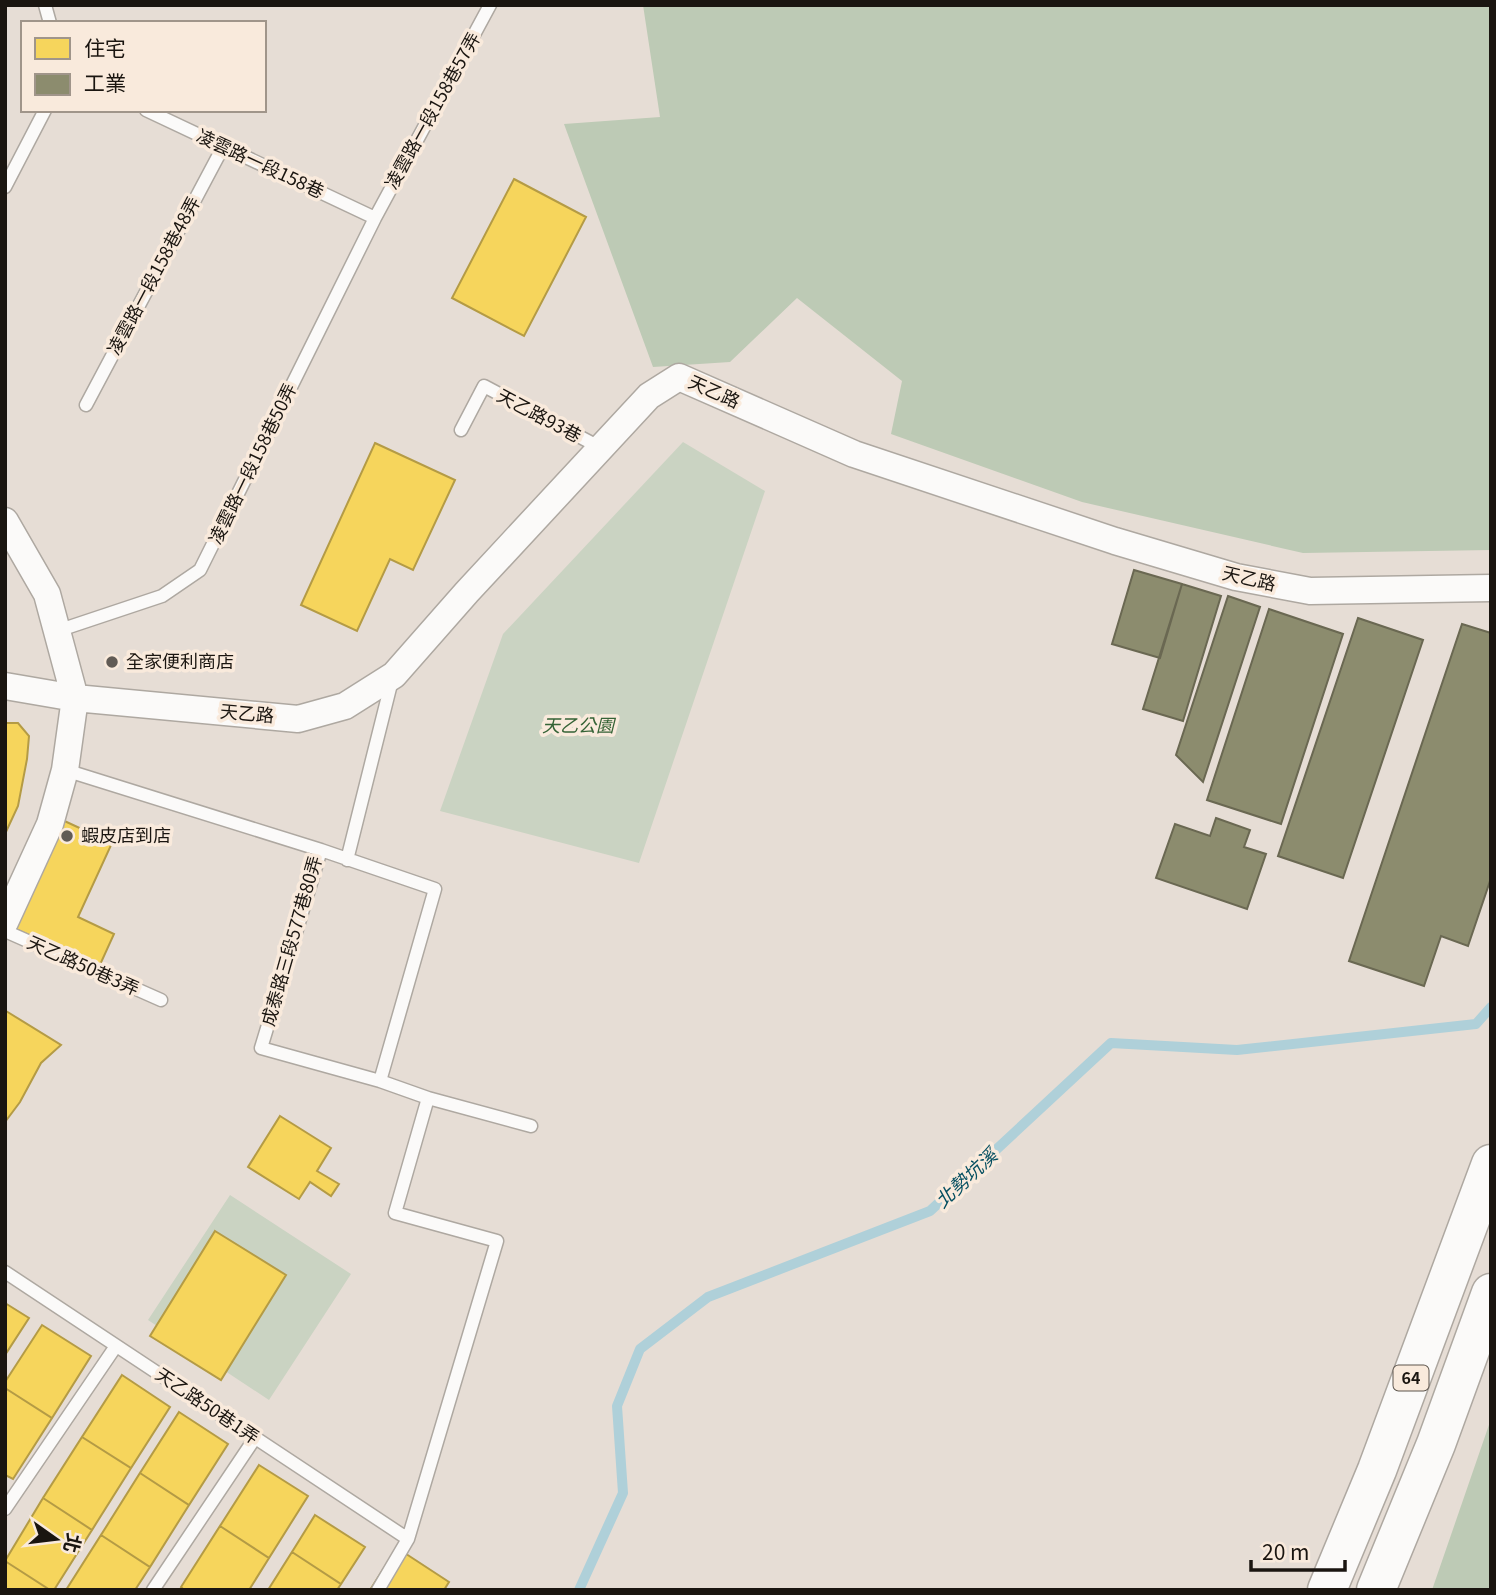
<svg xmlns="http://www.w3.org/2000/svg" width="1496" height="1595" font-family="Georgia,'Noto Sans TC',serif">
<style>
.green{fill:#cad3c2}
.forest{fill:#bdcab5}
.homes{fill:#f6d55c;stroke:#b49b45;stroke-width:2}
.industry{fill:#8c8c6e;stroke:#6a6852;stroke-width:2}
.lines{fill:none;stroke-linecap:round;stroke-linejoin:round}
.stream{stroke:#afd0d9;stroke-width:10}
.lane-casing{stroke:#aea8a1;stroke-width:15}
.street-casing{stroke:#aea8a1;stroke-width:29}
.highway-casing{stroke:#aea8a1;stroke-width:41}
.lane{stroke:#fbfaf9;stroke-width:12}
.street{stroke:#fbfaf9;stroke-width:26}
.highway{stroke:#fbfaf9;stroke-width:38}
.poi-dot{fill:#615b55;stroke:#f9eadc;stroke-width:2.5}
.labels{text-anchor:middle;stroke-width:7;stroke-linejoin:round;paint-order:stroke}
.shield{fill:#f9eadc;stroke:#5d554d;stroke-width:2}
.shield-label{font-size:16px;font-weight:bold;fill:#1a1510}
.street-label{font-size:18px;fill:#1a1510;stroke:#f9eadc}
.poi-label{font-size:18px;fill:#1a1510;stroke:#f9eadc;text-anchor:start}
.park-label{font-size:18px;font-style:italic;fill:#356336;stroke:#f9eadc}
.water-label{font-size:19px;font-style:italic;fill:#044e60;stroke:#f9eadc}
</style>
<rect width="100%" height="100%" fill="#e6ddd5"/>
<path class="green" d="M683,442L765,491L639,863L440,811L503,634Z
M230,1195L351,1274L269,1400L148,1320Z"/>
<path class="forest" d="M643,5H1491V550L1303,553L1082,502L891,434L902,381L797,298L730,362L653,367L564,124L660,117Z
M1491,1419V1590H1432Z"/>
<path class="homes" d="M514,179L586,217L524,336L452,298Z
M375,443L455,480L413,570L390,559L357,631L301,605Z
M5,723H18L29,736L27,759L18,806L5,834Z
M58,818L112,843L78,917L114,934L99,967L9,926Z
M6,1011L61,1045L41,1063L20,1102L5,1122Z
M280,1116L331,1148L317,1171L339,1184L331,1196L310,1182L299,1199L248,1167Z
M215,1231L286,1275L221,1380L150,1336Z
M5,1303L29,1318L5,1355Z
M42,1325L91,1356L52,1418L5,1388V1382Z
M122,1375L170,1407L131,1468L82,1437Z
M5,1388L52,1418L13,1479L5,1475Z
M179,1412L228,1444L189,1505L140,1473Z
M82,1437L131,1468L92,1530L43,1498Z
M259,1465L308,1496L269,1558L220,1526Z
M140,1473L189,1505L150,1567L101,1535Z
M43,1498L92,1530L54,1590H50L5,1561Z
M315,1515L365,1547L341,1584L292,1552Z
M220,1526L269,1558L249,1590H184L181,1587Z
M101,1535L150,1567L135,1590H66Z
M397,1548L449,1582L444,1590H370Z
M292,1552L341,1584L337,1590H268Z
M5,1561L50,1590H5Z"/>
<path class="industry" d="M1134,570L1182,584L1160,658L1112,644Z
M1182,584L1221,596L1183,721L1143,709Z
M1228,596L1260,607L1203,782L1176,755Z
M1269,609L1343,634L1281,824L1207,800Z
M1358,618L1423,640L1343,878L1278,856Z
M1462,624L1491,633V878L1468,946L1441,936L1424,986L1349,961Z
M1216,818L1250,830L1244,847L1266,854L1247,909L1156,878L1175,824L1210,836Z"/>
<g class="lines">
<path class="stream" d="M579,1590L623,1493L617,1406L640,1349L708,1297L930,1211L1111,1043L1237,1050L1476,1024L1491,1007"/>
<defs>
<path id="lane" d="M45,5L50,23
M146,110L375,218
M5,187L45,110
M86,405L223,147
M461,430L484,386L601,448
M57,631L162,596L200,570L375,218L490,5
M65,770L321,850L261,1048L380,1081L428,1098L395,1213L497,1241L408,1539L378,1590
M321,850L435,889L380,1081
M347,860L392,680
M5,931L161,1000
M428,1098L531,1126
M5,1272L408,1539
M5,1509L116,1346
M153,1590L255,1438"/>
<path id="street" d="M5,521L47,594L75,698L65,770L50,824L5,922
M5,686L75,698L298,719L345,706L394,675L467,592L649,396L679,377L854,454L1115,541L1236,577L1310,591L1491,588"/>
<path id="highway" d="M1327,1590L1377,1470L1491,1164
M1376,1590L1436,1444L1491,1293"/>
</defs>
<use href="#lane" class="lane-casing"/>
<use href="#street" class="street-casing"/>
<use href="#highway" class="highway-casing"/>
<use href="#lane" class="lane"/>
<use href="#street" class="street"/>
<use href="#highway" class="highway"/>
</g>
<g class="poi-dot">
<circle cx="112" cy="662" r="7"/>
<circle cx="67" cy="836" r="7"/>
</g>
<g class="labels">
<rect class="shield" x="1393.5" y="1365.5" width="35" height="25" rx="5"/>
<g class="shield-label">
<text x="1411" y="1384">64</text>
</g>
<g class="street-label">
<text transform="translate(433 111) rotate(-61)" y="6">凌雲路一段158巷57弄</text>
<text transform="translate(260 164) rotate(25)" y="6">凌雲路一段158巷</text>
<text transform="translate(154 276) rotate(-62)" y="6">凌雲路一段158巷48弄</text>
<text transform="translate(714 392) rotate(24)" y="6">天乙路</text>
<text transform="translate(539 416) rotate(28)" y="6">天乙路93巷</text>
<text transform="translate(253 464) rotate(-64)" y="6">凌雲路一段158巷50弄</text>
<text transform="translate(1249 579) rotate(13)" y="6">天乙路</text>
<text transform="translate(247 714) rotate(5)" y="6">天乙路</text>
<text transform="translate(292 941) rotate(-74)" y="6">成泰路三段577巷80弄</text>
<text transform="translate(83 966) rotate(24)" y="6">天乙路50巷3弄</text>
<text transform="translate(207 1406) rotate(34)" y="6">天乙路50巷1弄</text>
</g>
<g class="poi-label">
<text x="126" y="668">全家便利商店</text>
<text x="81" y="842">蝦皮店到店</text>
</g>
<g class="park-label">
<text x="578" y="732">天乙公園</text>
</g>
<g class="water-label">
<text transform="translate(966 1178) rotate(-43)" y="7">北勢坑溪</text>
</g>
</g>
<rect width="1496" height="1595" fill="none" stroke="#1a1510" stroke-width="14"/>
<rect x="21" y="21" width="245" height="91" fill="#f9eadc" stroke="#a0958a" stroke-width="2"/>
<rect x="35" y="38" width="35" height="21" fill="#f6d55c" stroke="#a0958a" stroke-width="2"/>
<text x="84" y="56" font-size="21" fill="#1a1510">住宅</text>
<rect x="35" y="74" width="35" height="21" fill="#8c8c6e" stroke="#a0958a" stroke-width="2"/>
<text x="84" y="91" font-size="21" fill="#1a1510">工業</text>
<g transform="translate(56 1539) rotate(104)" stroke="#f9eadc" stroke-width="5" paint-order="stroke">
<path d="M0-5L12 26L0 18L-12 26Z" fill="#1a1510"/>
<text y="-10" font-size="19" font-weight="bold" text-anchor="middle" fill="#1a1510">北</text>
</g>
<path d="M1251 1560v10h94v-10" fill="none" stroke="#1a1510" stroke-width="3.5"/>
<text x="1262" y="1560" font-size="21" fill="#1a1510" stroke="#f9eadc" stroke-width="5" paint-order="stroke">20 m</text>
</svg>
